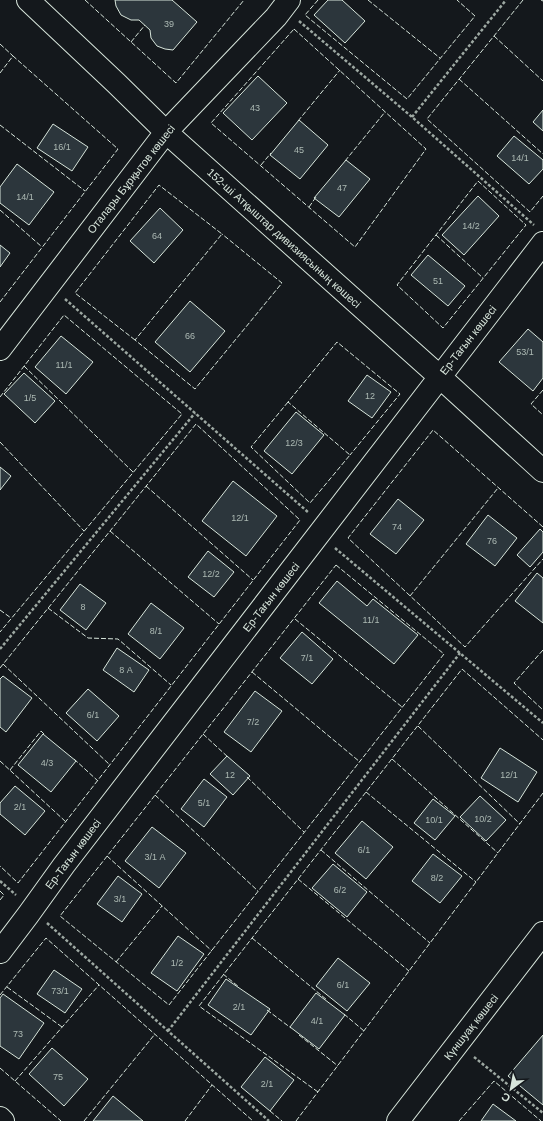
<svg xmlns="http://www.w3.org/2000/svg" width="543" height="1121" font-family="Arial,sans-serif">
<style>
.building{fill:#2c363c;stroke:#d8e6dc}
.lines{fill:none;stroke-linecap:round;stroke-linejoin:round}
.minor-casing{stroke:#d8e6dc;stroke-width:24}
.path{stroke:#9da8a2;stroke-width:2.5;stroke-dasharray:3 2;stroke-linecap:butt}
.minor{stroke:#14181c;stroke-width:22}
.fence{stroke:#d8e6dc;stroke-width:1;stroke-dasharray:5 2;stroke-linecap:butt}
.labels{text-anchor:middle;stroke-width:3;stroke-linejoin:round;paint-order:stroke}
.number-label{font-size:9px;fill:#adbab4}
.street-label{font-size:11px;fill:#d8e6dc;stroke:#14181c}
</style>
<rect width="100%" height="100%" fill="#14181c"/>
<path class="building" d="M115,0H172L197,22L173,50L165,49L157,46L151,38L150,30L139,20H131L121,15L116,6Z
M328,0H342L365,21L345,43L314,15Z
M258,76L287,103L252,140L223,113Z
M543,110V131L533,122Z
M299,120L328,145L300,179L270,155Z
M53,124L88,147L72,171L37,148Z
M514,136L543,160V169L529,184L497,156Z
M346,160L370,179L339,217L314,198Z
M17,164L54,192L29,225L0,203V187Z
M478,196L499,216L464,255L442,235Z
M160,208L183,230L154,263L130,241Z
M0,245L10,253L0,267Z
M428,255L465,286L448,306L411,275Z
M190,301L225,331L190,372L155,342Z
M528,329L543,342V378L533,391L499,362Z
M61,336L93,362L66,394L35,367Z
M24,373L55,401L35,423L4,394Z
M367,375L391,392L372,418L348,401Z
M296,412L324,435L292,474L264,451Z
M0,467L11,476L0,490Z
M233,481L277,516L246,556L202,521Z
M398,499L424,520L396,554L370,534Z
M488,515L517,538L495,566L466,544Z
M540,529L543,532V552L530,567L517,555Z
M208,551L234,572L214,597L188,577Z
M537,573L543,578V623L515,601Z
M337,581L367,606L373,599L418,635L394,664L319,603Z
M80,584L106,603L86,630L60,610Z
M151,603L184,628L160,659L128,634Z
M302,632L333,659L312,684L280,658Z
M117,648L149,670L134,692L103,670Z
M3,676L32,698L6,732L0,727V679Z
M88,689L119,716L97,741L66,713Z
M255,691L282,711L251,752L224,732Z
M43,734L76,761L51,792L18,765Z
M500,748L537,772L518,802L481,778Z
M227,756L250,776L233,795L210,774Z
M204,779L227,797L204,827L181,809Z
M15,786L45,811L25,835L0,814V803Z
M480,796L506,820L486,841L460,817Z
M433,799L455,816L435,840L414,823Z
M362,821L393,847L366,879L335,853Z
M152,827L186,853L159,888L125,861Z
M433,854L462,876L440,903L412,881Z
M333,864L367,892L347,917L312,888Z
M118,876L142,894L122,922L97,904Z
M178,936L204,954L177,991L151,973Z
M338,958L370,983L347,1011L316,986Z
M54,970L82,989L65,1013L37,994Z
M226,979L270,1009L251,1035L208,1005Z
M316,993L345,1015L319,1049L290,1027Z
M3,994L44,1023L19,1059L0,1046V998Z
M543,1035V1105L508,1076Z
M52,1048L88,1079L64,1106L29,1074Z
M265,1057L294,1080L270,1111L241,1087Z
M113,1096L143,1121H93Z
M493,1104L516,1121H481Z"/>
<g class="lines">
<defs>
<path id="minor" d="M28,0L116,83L166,132L440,377L543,471
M0,349L166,132L276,17L289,0
M0,952L28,915L64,865L543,243
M0,1118L3,1121
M398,1121L543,933"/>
</defs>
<use href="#minor" class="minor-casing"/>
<path class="path" d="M299,21L412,117L534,225
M412,117L506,0
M65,299L309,513
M335,548L543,723
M0,649L195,413
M0,881L16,895
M47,923L269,1121
M168,1031L460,653
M474,1057L543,1113"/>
<use href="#minor" class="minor"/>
<path class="fence" d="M85,0L176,83L244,0
M318,0L305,15L407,99L475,16L457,0
M368,0L440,58
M523,0L427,119L530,212L543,196
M541,0L543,1
M294,29L426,149L355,247L211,123Z
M494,36L543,81
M131,42L145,25
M0,44L13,56
M0,73L13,56L118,149L0,302
M459,79L543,154
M298,121L340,70
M0,125L85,191
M345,161L385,112
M261,165L271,153
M478,181L526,225L443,328L397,285Z
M309,207L316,197
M0,210L42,247
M436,235L483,278
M135,340L75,293L159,185L222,234L135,340L195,389L282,283L222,234
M24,366L133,472
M543,390L531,404L543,415
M0,397L64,315L182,414L0,632
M288,402L251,447L310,503L350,455L288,402L337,342L400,394L350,455
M0,442L84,531
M146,486L253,580
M543,527L433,430L348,538L465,647L543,559
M110,531L219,624
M336,565L444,654L169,1005L60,916Z
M410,596L498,488
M48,608L88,638L118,639L171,685
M0,610L11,618
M295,619L402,707
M543,650L514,683L543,710
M3,664L110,765
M0,668L196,424L300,520L18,883L0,866
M252,672L360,762
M418,726L520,824
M203,734L229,758
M74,759L98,781
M392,759L498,853
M0,761L66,822
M10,770L41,731L45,735
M247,777L304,832
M366,792L476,882
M155,795L258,891
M321,850L430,943
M107,856L212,951
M298,879L409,971
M0,891L4,895L0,900
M252,938L327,1000
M116,962L162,906
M223,974L239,987
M7,987L62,1027
M0,995L46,938L253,1121
M267,1010L291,1028
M344,1014L364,1031
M299,1035L338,1066
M0,1068L61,1121
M15,1081L99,985
M318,1092L199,1006L462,669L543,740
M270,1111L282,1121
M84,1121L155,1034
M185,1121L212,1085
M296,1121L543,793
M459,1121L494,1081L541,1121"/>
</g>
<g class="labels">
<g class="number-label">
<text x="169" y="27">39</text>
<text x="255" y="111">43</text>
<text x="62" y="150">16/1</text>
<text x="299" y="153">45</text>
<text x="520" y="161">14/1</text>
<text x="342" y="191">47</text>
<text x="25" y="200">14/1</text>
<text x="471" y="229">14/2</text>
<text x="157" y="239">64</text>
<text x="438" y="284">51</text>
<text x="190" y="339">66</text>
<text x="525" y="355">53/1</text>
<text x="64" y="368">11/1</text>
<text x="370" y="399">12</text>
<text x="30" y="401">1/5</text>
<text x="294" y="446">12/3</text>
<text x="240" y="521">12/1</text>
<text x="397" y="530">74</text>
<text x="492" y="544">76</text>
<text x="211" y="577">12/2</text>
<text x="83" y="610">8</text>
<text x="371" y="623">11/1</text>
<text x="156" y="634">8/1</text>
<text x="307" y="661">7/1</text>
<text x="126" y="673">8 А</text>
<text x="93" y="718">6/1</text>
<text x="253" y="725">7/2</text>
<text x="47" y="766">4/3</text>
<text x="230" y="778">12</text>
<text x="509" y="778">12/1</text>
<text x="204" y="806">5/1</text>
<text x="20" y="810">2/1</text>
<text x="483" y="822">10/2</text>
<text x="434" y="823">10/1</text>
<text x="364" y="853">6/1</text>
<text x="155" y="860">3/1 А</text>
<text x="437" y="881">8/2</text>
<text x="340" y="893">6/2</text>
<text x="120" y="902">3/1</text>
<text x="177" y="966">1/2</text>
<text x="343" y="988">6/1</text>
<text x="60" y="994">73/1</text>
<text x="239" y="1010">2/1</text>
<text x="317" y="1024">4/1</text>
<text x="18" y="1037">73</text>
<text x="58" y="1080">75</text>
<text x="267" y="1087">2/1</text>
</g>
<g class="street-label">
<text transform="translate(131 179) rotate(-52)" y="4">Оталары Бұрқытов көшесі</text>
<text transform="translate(284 238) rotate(42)" y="4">152-ші Атқыштар дивизиясының көшесі</text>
<text transform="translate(468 340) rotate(-52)" y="4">Ер-Тағын көшесі</text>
<text transform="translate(271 597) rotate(-52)" y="4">Ер-Тағын көшесі</text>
<text transform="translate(73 854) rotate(-53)" y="4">Ер-Тағын көшесі</text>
<text transform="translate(471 1027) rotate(-52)" y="4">Күншуақ көшесі</text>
</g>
</g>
<g transform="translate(511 1089) rotate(212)" stroke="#14181c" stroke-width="3" paint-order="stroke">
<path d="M0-3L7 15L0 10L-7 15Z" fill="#d8e6dc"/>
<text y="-6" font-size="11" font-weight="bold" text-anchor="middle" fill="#d8e6dc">С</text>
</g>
</svg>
